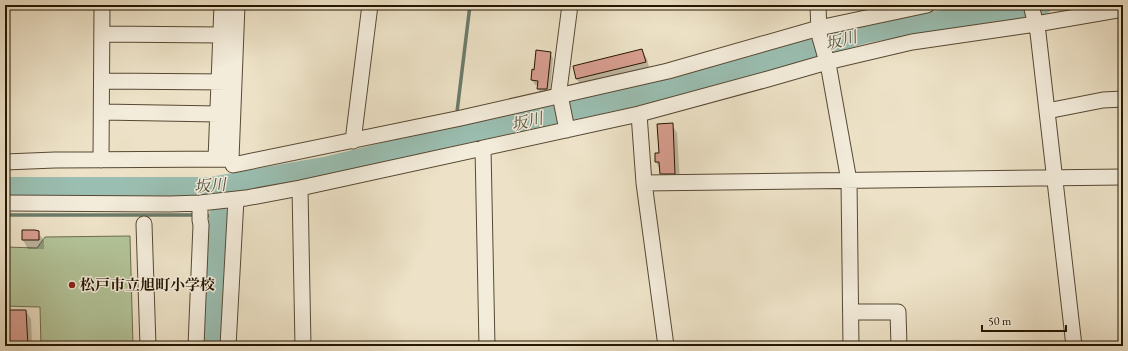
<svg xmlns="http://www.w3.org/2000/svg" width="1128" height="351" font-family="'EB Garamond','Noto Serif JP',serif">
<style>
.green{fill:#b3c499;stroke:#6c6d4e}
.shadow{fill:#0003}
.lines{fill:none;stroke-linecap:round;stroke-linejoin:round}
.stream{stroke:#6b7b6b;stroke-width:3.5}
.river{stroke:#9abeb1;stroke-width:20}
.building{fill:#d89e90;stroke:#251602}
.minor-casing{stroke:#574933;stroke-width:17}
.minor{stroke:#f3ecdb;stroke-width:15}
.poi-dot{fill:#8f2418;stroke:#f3ecdb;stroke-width:1.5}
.labels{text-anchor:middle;stroke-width:3;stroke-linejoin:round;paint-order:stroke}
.poi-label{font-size:15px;font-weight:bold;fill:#251602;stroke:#f3ecdb;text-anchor:start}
.water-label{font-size:16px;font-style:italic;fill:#4e513f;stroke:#f3ecdb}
</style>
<rect width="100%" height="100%" fill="#ede2c7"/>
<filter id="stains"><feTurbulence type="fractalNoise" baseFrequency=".005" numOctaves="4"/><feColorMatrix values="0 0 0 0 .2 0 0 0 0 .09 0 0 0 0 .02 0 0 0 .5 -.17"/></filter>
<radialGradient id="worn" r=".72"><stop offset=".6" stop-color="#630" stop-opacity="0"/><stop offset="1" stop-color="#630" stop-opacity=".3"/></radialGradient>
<path class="green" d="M130,236L133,346H41L40,307L5,306V247L37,248L45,237Z"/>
<path class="shadow" d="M642,50L647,59L650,71L582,88L577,79Z
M550,53L553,58L550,94H541L538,89L539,85H535L532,80L535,71Z
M672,125L677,133L680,182H666L656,162Z
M38,232L44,241V249H28L23,240Z
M26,311L31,319L32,346H5V335H7Z"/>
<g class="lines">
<path class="stream" d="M899,27V14
M457,112L470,5
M5,215H196
M204,216H219"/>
<path class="river" d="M5,187H210L329,166L444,138L655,92L862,34L899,27L1042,5
M213,346L219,216"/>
</g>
<path class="building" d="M642,49L646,62L576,79L573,66Z
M536,50L551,52L547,89H537L538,81L531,80L532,69L534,70Z
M673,123L675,174H660L659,162H655V153H659L657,124Z
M22,230H35L39,231V240H22Z
M6,310H26L28,346H5Z"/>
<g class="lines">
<defs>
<path id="minor" d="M237,5L231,159L233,165L461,118L668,71L819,28L927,5
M818,5L819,34L829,69L849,181L851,346
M1031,5L1038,33L1074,346
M102,34L221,35
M102,81L229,82
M1047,111L1103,100L1123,99
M102,112L218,114
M639,114L644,183L666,346
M567,130L559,90L570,5
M353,141L370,5
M483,148L487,346
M216,159L222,5
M101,160L102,5
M5,162L55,160L231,159
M644,183L1123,177
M300,188L303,346
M5,203L170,204L200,203L246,198L300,188L639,114L768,79L827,62L912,42L1036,24L1123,9
M144,224L148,346
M851,312H898L899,346
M196,346L201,225L200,220V203
M228,346L236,199"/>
</defs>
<use href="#minor" class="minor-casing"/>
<use href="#minor" class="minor"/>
</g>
<circle class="poi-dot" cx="72" cy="285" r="4"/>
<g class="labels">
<g class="poi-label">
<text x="80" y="290">松戸市立旭町小学校</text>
</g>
<g class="water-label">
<text transform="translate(841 40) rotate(-15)" y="6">坂川</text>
<text transform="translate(527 121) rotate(-13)" y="6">坂川</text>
<text transform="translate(210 185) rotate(-5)" y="6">坂川</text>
</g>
</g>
<rect width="1128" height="351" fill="none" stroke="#ede2c7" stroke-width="20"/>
<rect x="6" y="6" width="1116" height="339" fill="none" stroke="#251602" stroke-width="2"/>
<rect x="10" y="10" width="1108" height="331" fill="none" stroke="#251602"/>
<path d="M982 325v6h84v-6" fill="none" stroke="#251602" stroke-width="2"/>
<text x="988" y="325" font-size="12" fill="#251602" stroke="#f3ecdb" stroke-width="3" paint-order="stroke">50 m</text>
<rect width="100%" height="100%" filter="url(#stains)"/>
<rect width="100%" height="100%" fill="url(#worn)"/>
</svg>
